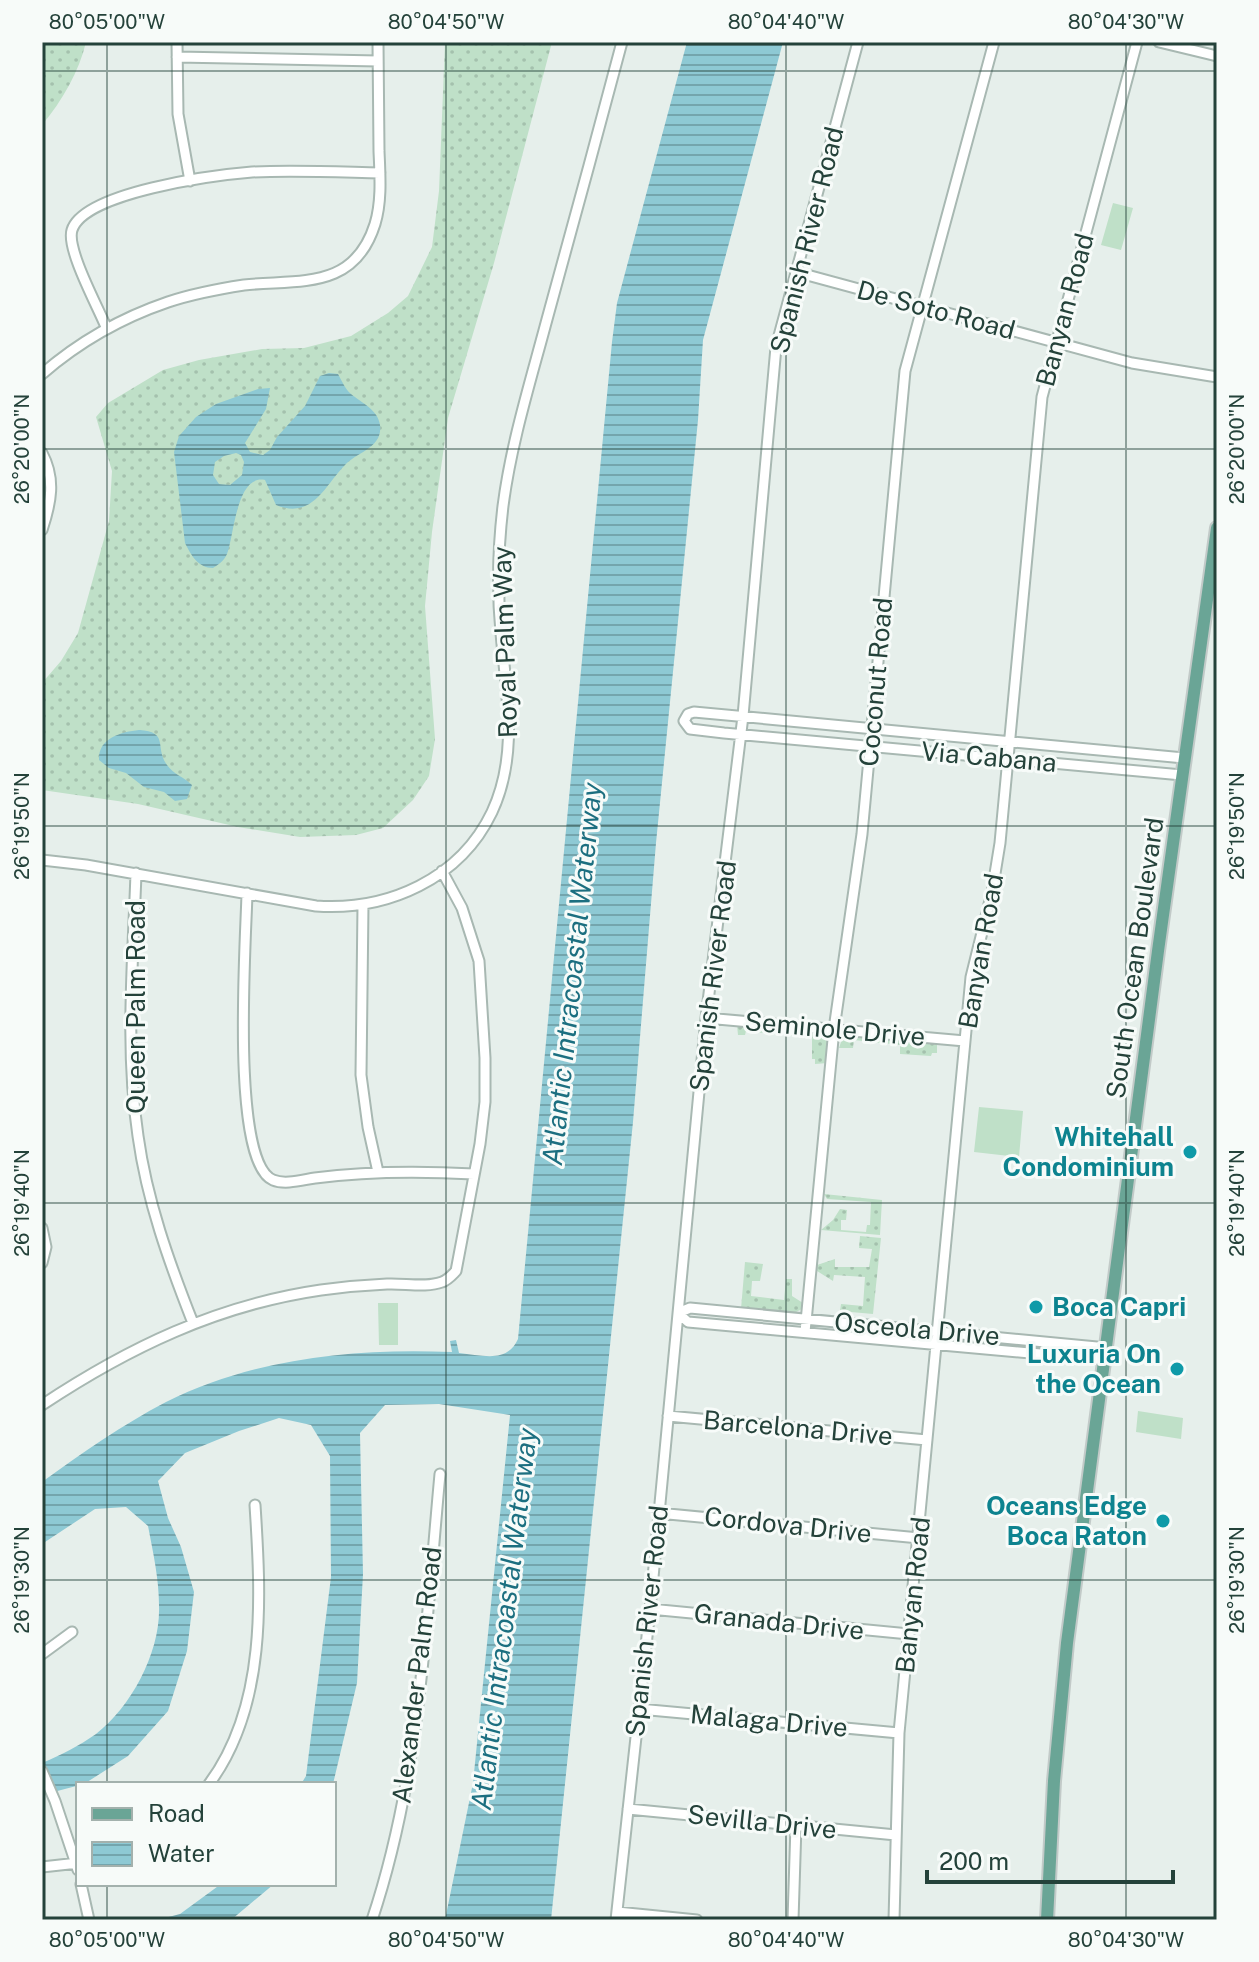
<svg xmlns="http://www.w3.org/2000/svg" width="1259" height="1962" font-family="'Public Sans',sans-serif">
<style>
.grass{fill:url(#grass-dots)}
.pitch{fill:#bfe0c8}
.water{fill:url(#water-rules);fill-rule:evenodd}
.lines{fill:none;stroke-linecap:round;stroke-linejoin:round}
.minor-casing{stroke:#a8b8b2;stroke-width:13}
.major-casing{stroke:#c2cac8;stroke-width:16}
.minor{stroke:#fff;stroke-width:9}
.major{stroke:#6aa596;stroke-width:12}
.ticks{fill:none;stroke:#24423a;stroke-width:2;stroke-opacity:0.45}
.culture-dot{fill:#0f9aa8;stroke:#f7fbf9;stroke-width:3}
.labels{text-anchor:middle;stroke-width:6;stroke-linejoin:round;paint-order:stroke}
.street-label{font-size:26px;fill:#24423a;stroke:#f7fbf9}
.culture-label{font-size:26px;font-weight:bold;fill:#0d838f;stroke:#f7fbf9;text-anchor:end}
.water-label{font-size:28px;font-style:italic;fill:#1c6f80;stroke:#f7fbf9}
.neatline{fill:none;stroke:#24423a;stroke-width:3}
.ticks-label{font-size:20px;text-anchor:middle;fill:#24423a}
</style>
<defs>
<pattern id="grass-dots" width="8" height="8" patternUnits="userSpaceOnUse" patternTransform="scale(2)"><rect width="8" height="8" fill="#bfe0c8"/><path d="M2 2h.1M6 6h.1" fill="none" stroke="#a4c1ad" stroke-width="1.8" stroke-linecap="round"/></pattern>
<pattern id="water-rules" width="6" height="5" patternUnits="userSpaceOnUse" patternTransform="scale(2)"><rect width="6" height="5" fill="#8ec9d4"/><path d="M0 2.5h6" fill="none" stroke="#74a5ad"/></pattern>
</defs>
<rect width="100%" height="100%" fill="#e6efeb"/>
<path class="grass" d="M42,42H86C79,72 62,101 42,125Z
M445,42H552L494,263L448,418L432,532L425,606L435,739L429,776L413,800L383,828L356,835L300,837L238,827L138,804L42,790V683L61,661L78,633L109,521L112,471L96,417L108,403L163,370L199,360L262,349L304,348L351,336L388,313L408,296L432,247L439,191Z
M737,1025L825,1033L829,1037L828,1063L815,1064V1059H812V1038L746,1031L745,1035H738Z
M843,1036L937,1043V1053H932L931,1056L900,1054V1045L854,1040L853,1048H839Z
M824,1194L882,1200L880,1235L821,1230L833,1220L840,1209L847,1210L846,1220H841V1230L866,1232L867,1225H870L871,1202L827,1199Z
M860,1236L881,1238L873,1314L840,1311L841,1304L863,1306L865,1277L834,1275L833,1281L817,1271V1265L835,1259V1267H869L872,1249L859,1248Z
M745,1262L763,1264L760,1281H752L751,1296L784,1300L786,1279H792V1296L803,1303L802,1309L794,1313L741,1309Z"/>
<path class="pitch" d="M1113,203L1133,208L1121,250L1101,245Z
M979,1107L1023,1111L1019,1157L974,1152Z
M378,1303H398V1345H379Z
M1138,1411L1183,1418L1181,1439L1136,1432Z"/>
<path class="water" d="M687,42H783L703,340L698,420L656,843L633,1122L551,1920H445L473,1783L510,1415L439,1404L385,1405L360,1433L363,1574L357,1683L333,1784H301L306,1776L331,1577L330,1456L311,1425L279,1418L239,1431L185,1453L158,1481L168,1518L181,1547L194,1592L187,1651L168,1711L128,1756L84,1784L42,1795V1763C61,1755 79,1746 96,1734C132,1706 161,1651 159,1605C159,1579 153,1552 148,1526L126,1507L95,1509L42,1544V1482C82,1453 122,1425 166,1402C255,1358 354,1348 452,1352L450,1341L456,1340L459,1353C482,1355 507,1364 518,1339L612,342L617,303Z
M329,373L338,374C342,381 345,389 351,394C362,403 378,410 380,425C383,448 357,452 345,465C325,485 313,520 276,505L265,480C236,474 234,537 227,554C224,561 218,565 213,568C198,568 191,555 185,543L174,452L179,436L196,417L216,404L258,389L270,388L266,409L245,443L250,452L263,455L270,450L277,437L305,406L320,376ZM236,453L241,455L244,462L242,475L230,485L219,484L213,475L215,462L224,456Z
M139,730C170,732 154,747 167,765C173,774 184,777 192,785L187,799L175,801L164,792L144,787L126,773L109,768L99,760C98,738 121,732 139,730Z
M221,1884H274L231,1920H157L180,1914Z"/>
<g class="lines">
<defs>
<path id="minor" d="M177,42L178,114L190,181
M1159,42L1217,56
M177,57L378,61
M796,272L1132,363L1217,377
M106,327C98,307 66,249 72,230C84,192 215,175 252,172C294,170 337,172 380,173
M42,374C80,341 121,318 168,302C192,294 218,289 244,285C299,279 354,291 375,224C382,201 380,175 379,151C379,115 378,78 378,42
M42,453C56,479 51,503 42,530
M1182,775L724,733L690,729L684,721L688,714L694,712L1184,758
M42,860L86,865L316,906C388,911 460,879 492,812C519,754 506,694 501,633C497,591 498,548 503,506C511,444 530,383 546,323C572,229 597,136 622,42
M136,873C133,961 125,1049 138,1136C147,1201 169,1262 193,1323
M247,893C246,940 230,1162 273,1180C285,1185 302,1180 315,1178C368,1171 421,1171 474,1174
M363,905L361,1075L368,1127L378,1172
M706,1018L965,1041
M42,1228L46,1247L42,1263
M690,1308L1097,1347L1105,1354L1096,1359L688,1322L678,1313Z
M805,1332L834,1029L862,834L905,371L994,42
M42,1405C128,1348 217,1305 321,1290C343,1287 365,1285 387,1284C404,1283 426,1288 442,1282C448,1280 452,1275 456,1271L480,1144L485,1102V1058L479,961L462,908L442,871
M668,1416L927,1440
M658,1513L919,1538
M650,1609L909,1634
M42,1654L72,1632
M639,1709L899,1733
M42,1771L55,1801L78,1870
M209,1784C267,1706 261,1598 255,1505
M628,1809L896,1835
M42,1867L78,1863
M81,1884L89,1920
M617,1912L697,1920
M372,1920C420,1776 426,1624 440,1474
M616,1920L650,1609L706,1018L743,716L776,347L858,42
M793,1920L796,1825
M894,1920L899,1733L965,1041L971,977L992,892L1000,843L1042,397L1137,42"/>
<path id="major" d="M1047,1920L1054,1781L1067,1643L1158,951L1217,528"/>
</defs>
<use href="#minor" class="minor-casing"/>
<use href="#major" class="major-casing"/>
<use href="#minor" class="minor"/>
<use href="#major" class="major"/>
</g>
<path class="ticks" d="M107,42V1784M446,42V1920M786,42V1920M1126,42V1920M42,71H1217M42,449H1217M42,826H1217M42,1203H1217M42,1580H1217M107,1884V1920"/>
<g class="culture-dot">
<circle cx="1190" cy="1152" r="8"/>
<circle cx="1036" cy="1307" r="8"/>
<circle cx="1177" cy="1369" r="8"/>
<circle cx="1163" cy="1521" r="8"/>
</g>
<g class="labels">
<g class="street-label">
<text transform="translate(807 240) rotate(-76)" y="9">Spanish River Road</text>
<text transform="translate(936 310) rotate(15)" y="9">De Soto Road</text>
<text transform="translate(1065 310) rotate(-75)" y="9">Banyan Road</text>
<text transform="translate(505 642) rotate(-92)" y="9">Royal Palm Way</text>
<text transform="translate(876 682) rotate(-85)" y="9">Coconut Road</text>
<text transform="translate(989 757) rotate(5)" y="9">Via Cabana</text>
<text transform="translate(981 951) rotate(-80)" y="9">Banyan Road</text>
<text transform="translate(1135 958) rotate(-82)" y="9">South Ocean Boulevard</text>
<text transform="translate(713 976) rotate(-83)" y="9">Spanish River Road</text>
<text transform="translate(136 1007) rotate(-90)" y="9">Queen Palm Road</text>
<text transform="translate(835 1029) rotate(5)" y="9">Seminole Drive</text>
<text transform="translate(917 1329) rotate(5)" y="9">Osceola Drive</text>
<text transform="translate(798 1428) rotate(5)" y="9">Barcelona Drive</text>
<text transform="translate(788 1525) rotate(6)" y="9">Cordova Drive</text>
<text transform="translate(913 1595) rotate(-84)" y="9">Banyan Road</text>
<text transform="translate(647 1621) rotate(-84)" y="9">Spanish River Road</text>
<text transform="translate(779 1622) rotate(6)" y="9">Granada Drive</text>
<text transform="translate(417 1675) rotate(-83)" y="9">Alexander Palm Road</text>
<text transform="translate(769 1721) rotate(5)" y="9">Malaga Drive</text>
<text transform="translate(762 1822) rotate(6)" y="9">Sevilla Drive</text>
</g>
<g class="culture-label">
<text x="1174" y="1146">Whitehall<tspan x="1174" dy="30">Condominium</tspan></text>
<text x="1052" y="1316" text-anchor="start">Boca Capri</text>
<text x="1161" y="1363">Luxuria On<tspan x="1161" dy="30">the Ocean</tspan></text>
<text x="1147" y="1515">Oceans Edge<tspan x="1147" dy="30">Boca Raton</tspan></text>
</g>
<g class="water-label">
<text transform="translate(572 974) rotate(-84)" y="10">Atlantic Intracoastal Waterway</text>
<text transform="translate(504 1619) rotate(-83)" y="10">Atlantic Intracoastal Waterway</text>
</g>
</g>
<rect width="1259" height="1962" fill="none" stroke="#f7fbf9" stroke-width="88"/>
<rect x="76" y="1782" width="260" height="104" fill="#f7fbf9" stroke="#a3b1ad" stroke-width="2"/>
<rect x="92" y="1808" width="40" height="12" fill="#6aa596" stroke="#a3b1ad" stroke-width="2"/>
<text x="148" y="1822" font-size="24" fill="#24423a">Road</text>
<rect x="92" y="1842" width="40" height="24" fill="url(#water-rules)" stroke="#a3b1ad" stroke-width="2"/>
<text x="148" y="1862" font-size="24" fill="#24423a">Water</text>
<path d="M927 1870v12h246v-12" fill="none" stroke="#24423a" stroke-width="4"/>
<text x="939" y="1870" font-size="24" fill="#24423a" stroke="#f7fbf9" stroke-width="6" paint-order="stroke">200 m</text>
<rect x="44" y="44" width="1171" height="1874" class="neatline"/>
<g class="ticks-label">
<text x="107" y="29">80°05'00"W</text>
<text x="446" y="29">80°04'50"W</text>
<text x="786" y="29">80°04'40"W</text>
<text x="1126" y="29">80°04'30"W</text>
<text transform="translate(22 449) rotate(-90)" y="7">26°20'00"N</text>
<text transform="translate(1237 449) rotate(-90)" y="7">26°20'00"N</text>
<text transform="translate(22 826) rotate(-90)" y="7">26°19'50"N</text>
<text transform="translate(1237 826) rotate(-90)" y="7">26°19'50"N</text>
<text transform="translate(22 1203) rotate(-90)" y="7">26°19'40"N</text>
<text transform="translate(1237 1203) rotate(-90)" y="7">26°19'40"N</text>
<text transform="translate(22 1580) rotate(-90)" y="7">26°19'30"N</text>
<text transform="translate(1237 1580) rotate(-90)" y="7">26°19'30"N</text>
<text x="107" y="1947">80°05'00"W</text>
<text x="446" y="1947">80°04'50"W</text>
<text x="786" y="1947">80°04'40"W</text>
<text x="1126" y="1947">80°04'30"W</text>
</g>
</svg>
